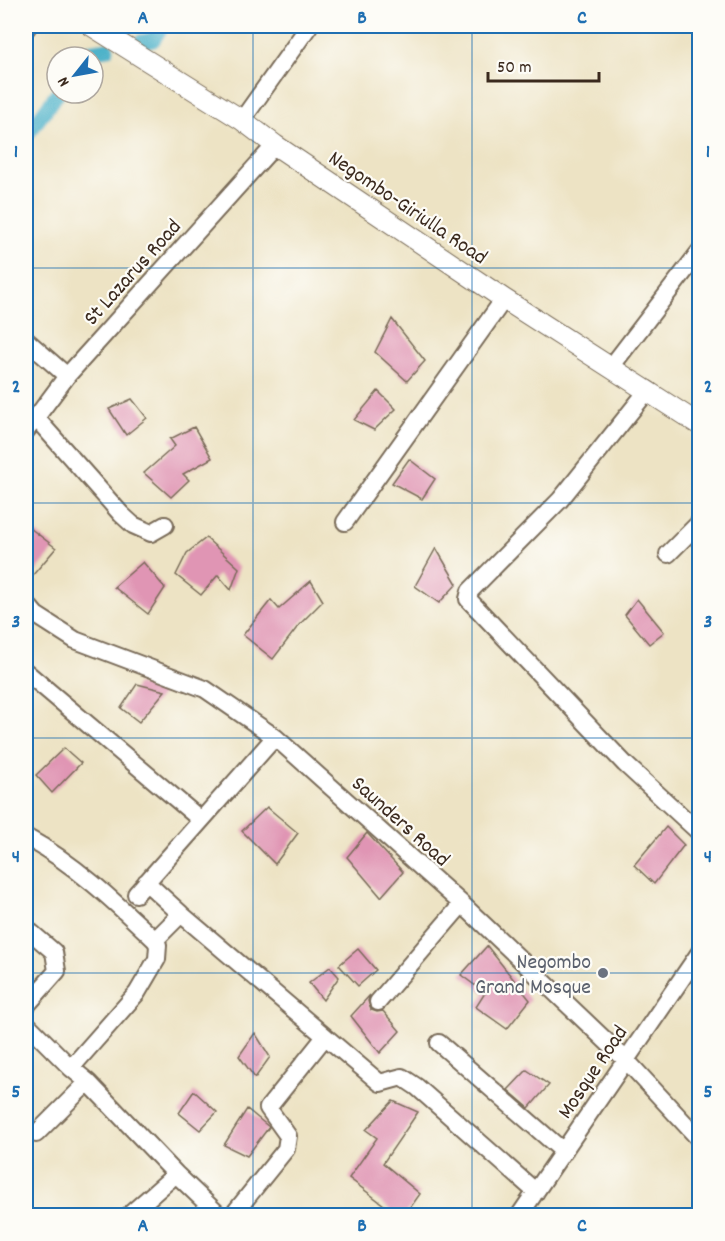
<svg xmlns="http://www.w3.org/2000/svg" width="725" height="1241" font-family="Dekko,sans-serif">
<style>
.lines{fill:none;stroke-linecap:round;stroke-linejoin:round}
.canal{stroke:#49b0c8;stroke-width:15}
.building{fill:#e095b4}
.minor-casing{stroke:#796b58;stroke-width:20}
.major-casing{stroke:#796b58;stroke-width:22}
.minor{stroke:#fff;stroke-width:16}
.major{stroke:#fff;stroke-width:20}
.grid{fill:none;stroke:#1f6fb2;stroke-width:1.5;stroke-opacity:0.55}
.worship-dot{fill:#6b7280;stroke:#fdfcf7;stroke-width:2}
.labels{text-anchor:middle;stroke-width:4.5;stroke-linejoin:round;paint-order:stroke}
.street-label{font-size:22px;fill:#3b2a1e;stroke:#fdfcf7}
.worship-label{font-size:22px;fill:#5b616d;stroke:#fdfcf7;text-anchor:end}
.neatline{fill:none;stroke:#1f6fb2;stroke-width:2}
.grid-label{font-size:20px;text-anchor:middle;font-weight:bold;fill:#1f6fb2}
</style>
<rect width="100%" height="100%" fill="#fdfcf7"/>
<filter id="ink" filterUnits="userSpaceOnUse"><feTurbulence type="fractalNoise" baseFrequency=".0167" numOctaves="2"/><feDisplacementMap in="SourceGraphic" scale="12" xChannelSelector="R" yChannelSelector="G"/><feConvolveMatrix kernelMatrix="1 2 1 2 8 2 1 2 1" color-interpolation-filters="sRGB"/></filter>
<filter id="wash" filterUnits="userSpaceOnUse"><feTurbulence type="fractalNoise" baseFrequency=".008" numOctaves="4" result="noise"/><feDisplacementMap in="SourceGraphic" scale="24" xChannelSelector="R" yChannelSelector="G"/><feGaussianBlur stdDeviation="1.35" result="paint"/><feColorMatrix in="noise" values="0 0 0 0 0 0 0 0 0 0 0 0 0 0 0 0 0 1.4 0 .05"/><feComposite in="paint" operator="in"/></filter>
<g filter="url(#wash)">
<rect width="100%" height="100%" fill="#ede3c4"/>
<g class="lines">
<path class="canal" d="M141,42L153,40L162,26
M85,57L88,52L107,49
M26,136L58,93"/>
</g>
<g id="blocks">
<path class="building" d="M392,319L425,361L407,381L375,352Z
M378,391L396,409L374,430L354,420Z
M132,399L147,418L126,435L109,409Z
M194,427L212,458L183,474L189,480L171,497L144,473L175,446L170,439Z
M409,459L435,479L422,499L392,483Z
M26,525L56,548L26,583Z
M206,538L239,568L231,590L218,575L201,595L176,575L187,553Z
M436,548L457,584L439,603L415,586Z
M143,562L165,588L148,614L114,587Z
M311,581L323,601L299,625L273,659L243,635L271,600L279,609Z
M637,599L664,632L649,644L625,615Z
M137,684L165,691L139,722L121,708Z
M64,748L81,763L52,793L36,775Z
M267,807L298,833L275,864L242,831Z
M666,827L684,845L654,884L634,865Z
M367,833L403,872L381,897L347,857Z
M487,946L530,1000L507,1029L476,1007L485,993L461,975Z
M358,949L376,970L358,986L339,965Z
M330,967L339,977L323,1000L309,983Z
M370,995L368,1001L371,1010L377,1012L383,1011L400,1031L380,1053L351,1016Z
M255,1033L270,1057L255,1078L239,1056Z
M527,1070L549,1085L529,1108L508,1090Z
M194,1091L217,1112L200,1130L179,1113Z
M393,1101L418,1112L383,1163L420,1194L405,1215H397L349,1178L377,1138L366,1130Z
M247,1109L269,1127L247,1156L224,1145Z"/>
</g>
</g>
<g filter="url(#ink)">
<use href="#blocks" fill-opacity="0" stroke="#796b58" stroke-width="1.5"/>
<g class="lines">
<defs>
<path id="minor" d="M26,29L28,26
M242,120L309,26
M26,340L67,376
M611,367L700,251
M648,390L560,500L470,591L468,599L625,764L700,833
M36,418L121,514L133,525L151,533L165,525
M26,431L67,376L275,145
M345,522L504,299
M668,554L700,522
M26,603L36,615L75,640L205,689L275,737L462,904L626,1060L700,1140
M26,672L201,820
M26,837C74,863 115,902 155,940L158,945L157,959L137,993L71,1068
M146,882L181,914
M136,894L275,737
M26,928L54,952L57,971L26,1006
M155,940L181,914L380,1083L402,1077L417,1087L536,1192
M378,1002L462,904
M26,1023L71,1068L88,1082L176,1174L220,1216
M439,1043L564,1152
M36,1134L88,1082
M128,1216L176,1174
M232,1216L286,1149L288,1136L268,1108L324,1038
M519,1216L700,952"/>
<path id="major" d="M92,26L242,120L275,145L504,299L700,425"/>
</defs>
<use href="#minor" class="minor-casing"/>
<use href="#major" class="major-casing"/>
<use href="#minor" class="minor"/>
<use href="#major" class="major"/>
</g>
</g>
<path class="grid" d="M253,26V1216M472,26V1216M26,268H700M26,503H700M26,738H700M26,973H700"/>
<circle class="worship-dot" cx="603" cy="973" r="6"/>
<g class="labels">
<g class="street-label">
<text transform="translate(409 206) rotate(34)" y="8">Negombo-Giriulla Road</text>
<text transform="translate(131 271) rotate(-48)" y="8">St Lazarus Road</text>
<text transform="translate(402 820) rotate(42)" y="8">Saunders Road</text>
<text transform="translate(591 1071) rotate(-56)" y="8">Mosque Road</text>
</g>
<g class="worship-label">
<text x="591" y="968">Negombo<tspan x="591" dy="25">Grand Mosque</tspan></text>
</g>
</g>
<rect width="725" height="1241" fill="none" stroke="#fdfcf7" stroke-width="66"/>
<g transform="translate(75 75) rotate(239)"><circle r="28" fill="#fdfcf7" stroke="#afa8a0" stroke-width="1.5"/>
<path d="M0-4.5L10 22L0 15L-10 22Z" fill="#1f6fb2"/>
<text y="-9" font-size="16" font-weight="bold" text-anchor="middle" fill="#3b2a1e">N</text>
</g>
<path d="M488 72v9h111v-9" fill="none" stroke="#3b2a1e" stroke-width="3"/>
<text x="497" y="72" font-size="18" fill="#3b2a1e" stroke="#fdfcf7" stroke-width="4.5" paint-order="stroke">50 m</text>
<rect x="33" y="33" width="659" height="1175" class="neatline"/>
<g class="grid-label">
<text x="143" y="23">A</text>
<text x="362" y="23">B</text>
<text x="582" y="23">C</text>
<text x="16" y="157">1</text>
<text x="708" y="157">1</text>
<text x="16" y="392">2</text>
<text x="708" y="392">2</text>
<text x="16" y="627">3</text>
<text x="708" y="627">3</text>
<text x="16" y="862">4</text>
<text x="708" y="862">4</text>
<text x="16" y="1097">5</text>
<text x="708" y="1097">5</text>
<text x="143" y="1231">A</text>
<text x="362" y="1231">B</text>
<text x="582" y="1231">C</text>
</g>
</svg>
